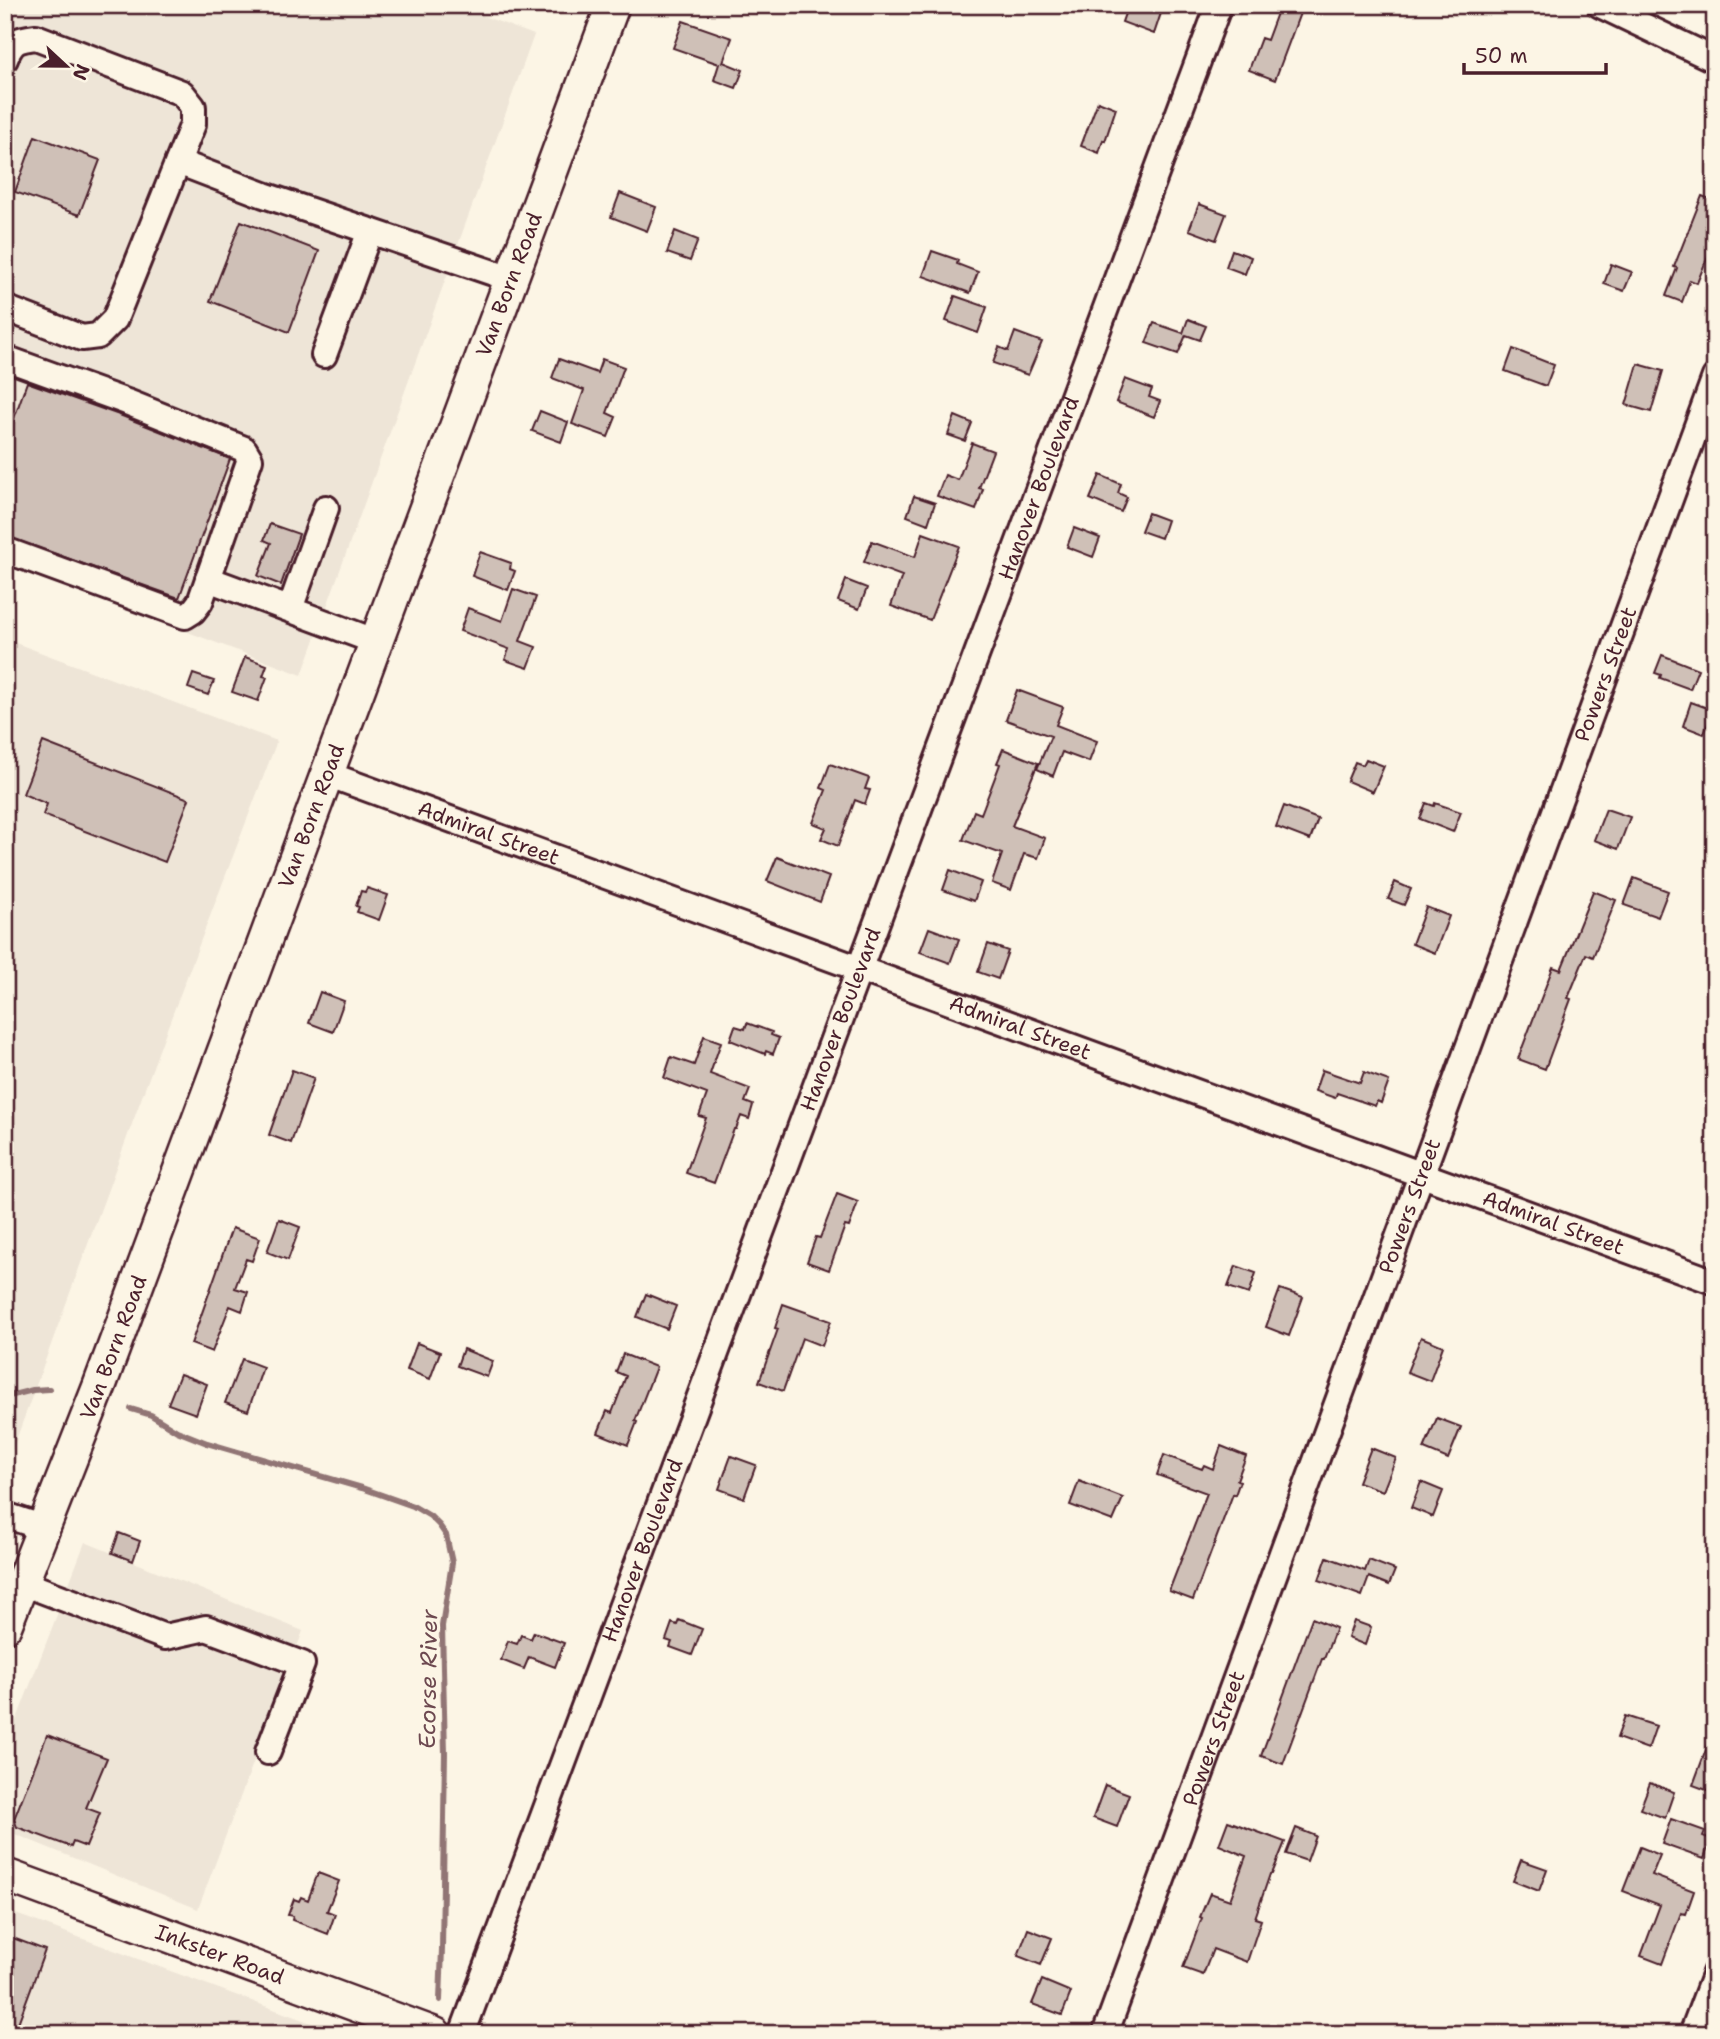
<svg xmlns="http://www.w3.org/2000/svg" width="1720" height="2039" font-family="'Shantell Sans',sans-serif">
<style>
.built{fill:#eee5d7}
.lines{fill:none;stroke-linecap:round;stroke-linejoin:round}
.stream{stroke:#917474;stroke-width:6}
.building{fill:#cfc0b7;stroke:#4a1f2b;stroke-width:2}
.minor-casing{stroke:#4a1f2b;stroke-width:30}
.major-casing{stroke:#4a1f2b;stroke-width:37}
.minor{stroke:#fcf5e5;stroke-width:24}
.major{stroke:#fcf5e5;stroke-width:32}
.labels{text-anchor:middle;stroke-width:6;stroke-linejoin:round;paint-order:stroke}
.street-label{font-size:21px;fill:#4a1f2b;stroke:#fcf5e5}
.water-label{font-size:23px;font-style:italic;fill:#6d4950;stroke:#fcf5e5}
</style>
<rect width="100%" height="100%" fill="#fcf5e5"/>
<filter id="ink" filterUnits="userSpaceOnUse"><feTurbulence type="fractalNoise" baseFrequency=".0143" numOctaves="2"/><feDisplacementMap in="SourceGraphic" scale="14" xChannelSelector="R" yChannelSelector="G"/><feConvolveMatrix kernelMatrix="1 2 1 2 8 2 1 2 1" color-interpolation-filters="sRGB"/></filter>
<g filter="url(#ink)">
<path class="built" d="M5,5H454L534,35L302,675L5,563Z
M5,639L277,741L165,1034L5,1470Z
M85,1542L303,1631L198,1909L5,1830V1750Z
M5,1910L341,2034H5Z"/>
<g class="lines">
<path class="stream" d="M5,1397L33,1390L49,1389
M131,1409L151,1415L177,1431L207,1443L362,1488L413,1506L430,1516L439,1525L446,1535L452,1563L442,1626L445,1753L442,1949L440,2000"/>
</g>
<path class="building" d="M1128,5H1138L1161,13L1154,34L1122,22Z
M1280,5H1303L1275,80L1249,70L1261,38L1267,40Z
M683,21L732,38L723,62L743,70L736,88L714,80L719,64L673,48Z
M1098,101L1116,108L1105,141L1103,140L1099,153L1081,146Z
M35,136L100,160L79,215L15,192Z
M620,193L656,207L647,231L611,217Z
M1702,196L1715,201V239L1697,283L1690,280L1682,302L1666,296L1677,268L1674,267Z
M1199,204L1226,214L1216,240L1189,230Z
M241,221L319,251L289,332L210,301Z
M675,231L698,240L690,261L667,253Z
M1232,250L1251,257L1245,274L1226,267Z
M932,251L958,260L957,264L978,272L970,293L923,276Z
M1611,264L1632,272L1624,291L1604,284Z
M955,296L987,307L978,333L946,321Z
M1188,319L1206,326L1200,340L1186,335L1178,354L1146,343L1154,323L1183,333Z
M1015,332L1042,342L1028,375L993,363L999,347L1008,351Z
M1513,349L1554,365L1546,386L1505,371Z
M559,359L597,373L602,359L624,367L607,413L616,417L608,437L572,424L584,390L552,378Z
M1638,364L1663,371L1651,412L1626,405Z
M1125,379L1152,389L1149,397L1160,401L1154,417L1116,402Z
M27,382L122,416L230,459L179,598L5,536V444Z
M540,411L568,422L561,442L532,431Z
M955,416L972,423L965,441L948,435Z
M972,443L993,451L979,488L983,489L976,510L937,496L945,475L958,480Z
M1100,475L1121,484L1118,493L1127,497L1121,512L1090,499Z
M914,496L935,503L928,524L907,516Z
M1148,513L1167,520L1161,538L1141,531Z
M270,524L299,534L281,585L258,576L271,543L264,540Z
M1074,528L1100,538L1093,557L1067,547Z
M923,533L959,546L930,620L891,606L902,576L864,562L872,541L915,557Z
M480,552L511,563L510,569L515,571L508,590L472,576Z
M846,580L867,588L859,609L838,601Z
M513,589L536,597L520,641L536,647L528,668L505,660L509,649L460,631L468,608L502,621Z
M1662,655L1698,669L1690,689L1660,678L1661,675L1655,673Z
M245,657L267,665L263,676L267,677L258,701L232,692Z
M193,674L214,681L208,695L188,688Z
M1017,690L1063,707L1056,725L1097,741L1089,762L1062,752L1053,776L1037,769L1051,736L1006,720Z
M1691,702L1713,710L1704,734L1683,726Z
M43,742L189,799L165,862L43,815L47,804L23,794Z
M1003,749L1038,763L1012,826L1045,838L1038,858L1024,854L1011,890L992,883L1002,854L963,840L974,811L981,814L1000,764L997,763Z
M1366,759L1384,766L1373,792L1347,781L1355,762L1363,765Z
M830,764L869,778L865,789L870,790L865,804L855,800L838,846L821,839L826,828L813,823L826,790L821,788Z
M1426,803L1434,806L1435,803L1461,812L1453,832L1420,819Z
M1284,806L1318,819L1310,840L1276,827Z
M1606,809L1630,817L1618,849L1594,840Z
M777,857L829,877L820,902L767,881Z
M950,870L981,882L974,901L943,890Z
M1634,878L1668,891L1658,917L1624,905Z
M1395,882L1411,889L1404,905L1388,899Z
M367,888L388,895L379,920L357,912L359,907L356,906L361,891L365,892Z
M1593,891L1616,900L1593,957L1586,954L1568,998L1571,999L1545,1069L1518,1059L1553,967L1561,970Z
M1426,907L1449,916L1435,953L1412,944Z
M929,928L959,939L950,963L920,952Z
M988,944L1008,951L998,979L978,972Z
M320,992L344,1001L333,1032L309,1023Z
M747,1023L772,1032L771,1035L779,1038L773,1054L766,1051L765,1054L730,1040L735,1026L745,1029Z
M704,1036L721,1042L710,1074L750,1089L745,1102L753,1105L749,1119L741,1116L736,1129H734L714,1183L686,1173L706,1118L699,1116L707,1094L664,1078L671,1057L694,1065Z
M292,1070L314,1078L291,1143L269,1135Z
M1322,1070L1360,1083L1364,1072L1389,1081L1381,1103L1377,1101L1375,1106L1337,1093L1335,1098L1315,1091Z
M837,1194L858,1202L849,1227L845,1226L829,1270L807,1262L816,1237L820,1238Z
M279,1219L300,1227L288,1260L267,1252Z
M232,1228L260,1238L252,1261L246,1259L235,1288L248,1292L242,1311L230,1306L212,1352L191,1344Z
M1236,1266L1256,1273L1249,1294L1228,1287Z
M1280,1289L1303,1297L1289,1336L1266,1327Z
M646,1294L676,1306L667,1329L637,1317Z
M783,1304L831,1321L822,1346L802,1338L783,1391L759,1382L778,1329L775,1328Z
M1421,1337L1443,1346L1430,1381L1407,1372Z
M417,1343L440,1352L430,1379L407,1370Z
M463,1349L493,1361L487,1377L457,1366Z
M623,1354L656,1367L635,1421L637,1422L628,1445L598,1433L607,1411L612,1413L626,1376L616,1372Z
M242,1359L263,1367L248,1411L225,1403Z
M180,1374L207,1384L196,1414L168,1404Z
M1437,1418L1461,1427L1448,1459L1424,1449Z
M1221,1446L1246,1456L1237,1480L1240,1481L1235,1495L1233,1494L1193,1600L1169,1591L1207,1493L1157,1475L1164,1455L1202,1469L1204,1465L1213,1469Z
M1371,1448L1396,1458L1383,1491L1358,1482Z
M731,1456L756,1465L744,1498L719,1489Z
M1079,1481L1123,1498L1113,1521L1070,1505Z
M1421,1482L1443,1491L1433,1517L1411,1508Z
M119,1533L140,1541L133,1561L112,1553Z
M1327,1557L1365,1571L1369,1560L1395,1570L1389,1585L1369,1577L1362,1596L1319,1580Z
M1312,1618L1336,1628L1324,1659H1322L1283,1764L1261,1756Z
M679,1620L702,1629L692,1655L670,1647L672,1642L666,1640L672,1623L677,1625Z
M1354,1621L1371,1627L1365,1645L1348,1638Z
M534,1632L564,1643L555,1667L529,1657L524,1669L501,1660L508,1641L517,1644L521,1635L531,1639Z
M1625,1716L1656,1726L1648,1749L1617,1738Z
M1713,1731H1715V1793L1693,1785Z
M47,1735L107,1758L86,1808L100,1813L86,1847L73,1842L71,1847L17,1827L14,1819Z
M1650,1783L1674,1792L1665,1818L1640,1809Z
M1105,1785L1129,1794L1117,1827L1093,1818Z
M1671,1819L1705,1831L1703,1836L1711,1839L1704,1859L1662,1844Z
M1228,1821L1285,1842L1272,1874H1270L1255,1918L1261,1920L1247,1962L1213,1949L1203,1975L1183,1968L1202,1918L1200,1917L1210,1893L1230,1900L1246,1856L1219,1845Z
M1296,1828L1316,1836L1307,1861L1286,1854Z
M1640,1847L1660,1855L1652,1875L1694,1891L1686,1914L1681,1913L1662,1964L1641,1956L1660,1905L1623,1891Z
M1521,1860L1547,1869L1539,1891L1513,1881Z
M318,1873L339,1881L327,1911L335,1914L328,1934L292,1920L293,1916L288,1915L294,1899L299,1901L301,1897L308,1900Z
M1028,1929L1052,1938L1041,1965L1018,1956Z
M5,1935L45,1950L14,2034H5Z
M1042,1980L1071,1992L1062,2015L1032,2004Z"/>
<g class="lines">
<defs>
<g id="minor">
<path d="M1600,5L1715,60"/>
<path d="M5,59C12,41 17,39 36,37L182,93L193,107V124L115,319L98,336L82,338L5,308"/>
<path d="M178,162L264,195L511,279"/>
<path d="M324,355L370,231"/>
<path d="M5,358L127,402L244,449L250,459L200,602L193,611L185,616L5,550"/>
<path d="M208,579L377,642"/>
<path d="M290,609L326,508"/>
<path id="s1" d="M327,774L1715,1282"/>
<path d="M5,1515L44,1528"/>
<path d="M23,1583L165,1637L206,1628L302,1664L268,1752"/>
<path id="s2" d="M462,2034L1219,5"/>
<path id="s3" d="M1105,2034L1715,377"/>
<path d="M1692,2034L1715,1973"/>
</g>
<g id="major">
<path id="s4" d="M5,1626L99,1387L613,5"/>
<path id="s5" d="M5,1875L435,2034"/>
</g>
</defs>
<use href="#minor" class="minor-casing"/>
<use href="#major" class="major-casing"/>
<use href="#minor" class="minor"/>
<use href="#major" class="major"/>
</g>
</g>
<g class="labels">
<g class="street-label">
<text dy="7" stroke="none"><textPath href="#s4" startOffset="1433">Van Born Road</textPath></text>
<text dy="7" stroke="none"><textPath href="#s2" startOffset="1650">Hanover Boulevard</textPath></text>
<text dy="7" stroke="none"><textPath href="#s3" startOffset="1449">Powers Street</textPath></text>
<text dy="7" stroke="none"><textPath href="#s4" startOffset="866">Van Born Road</textPath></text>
<text dy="7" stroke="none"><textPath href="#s1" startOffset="172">Admiral Street</textPath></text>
<text dy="7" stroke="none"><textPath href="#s2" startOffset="1083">Hanover Boulevard</textPath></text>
<text dy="7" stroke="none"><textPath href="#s1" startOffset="738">Admiral Street</textPath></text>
<text dy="7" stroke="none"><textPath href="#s3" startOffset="882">Powers Street</textPath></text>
<text dy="7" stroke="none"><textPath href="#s1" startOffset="1306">Admiral Street</textPath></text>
<text dy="7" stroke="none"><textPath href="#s4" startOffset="299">Van Born Road</textPath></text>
<text dy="7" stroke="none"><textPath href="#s2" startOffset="516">Hanover Boulevard</textPath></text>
<text dy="7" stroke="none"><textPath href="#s3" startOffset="315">Powers Street</textPath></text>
<text dy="7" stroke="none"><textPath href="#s5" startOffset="229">Inkster Road</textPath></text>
</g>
<g class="water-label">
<text transform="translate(428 1679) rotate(-89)" y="8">Ecorse River</text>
</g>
</g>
<rect width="1720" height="2039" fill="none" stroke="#fcf5e5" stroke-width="28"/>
<rect x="14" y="14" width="1692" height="2011" fill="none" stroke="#4a1f2b" stroke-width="2.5" filter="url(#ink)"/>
<g transform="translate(66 66) rotate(112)" stroke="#fcf5e5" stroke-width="5" paint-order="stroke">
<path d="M0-5L12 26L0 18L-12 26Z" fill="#4a1f2b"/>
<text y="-10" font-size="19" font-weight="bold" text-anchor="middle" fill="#4a1f2b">N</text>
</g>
<path d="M1464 63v10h142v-10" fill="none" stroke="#4a1f2b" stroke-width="3.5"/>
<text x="1475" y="63" font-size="21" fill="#4a1f2b" stroke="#fcf5e5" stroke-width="5" paint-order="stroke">50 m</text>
</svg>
